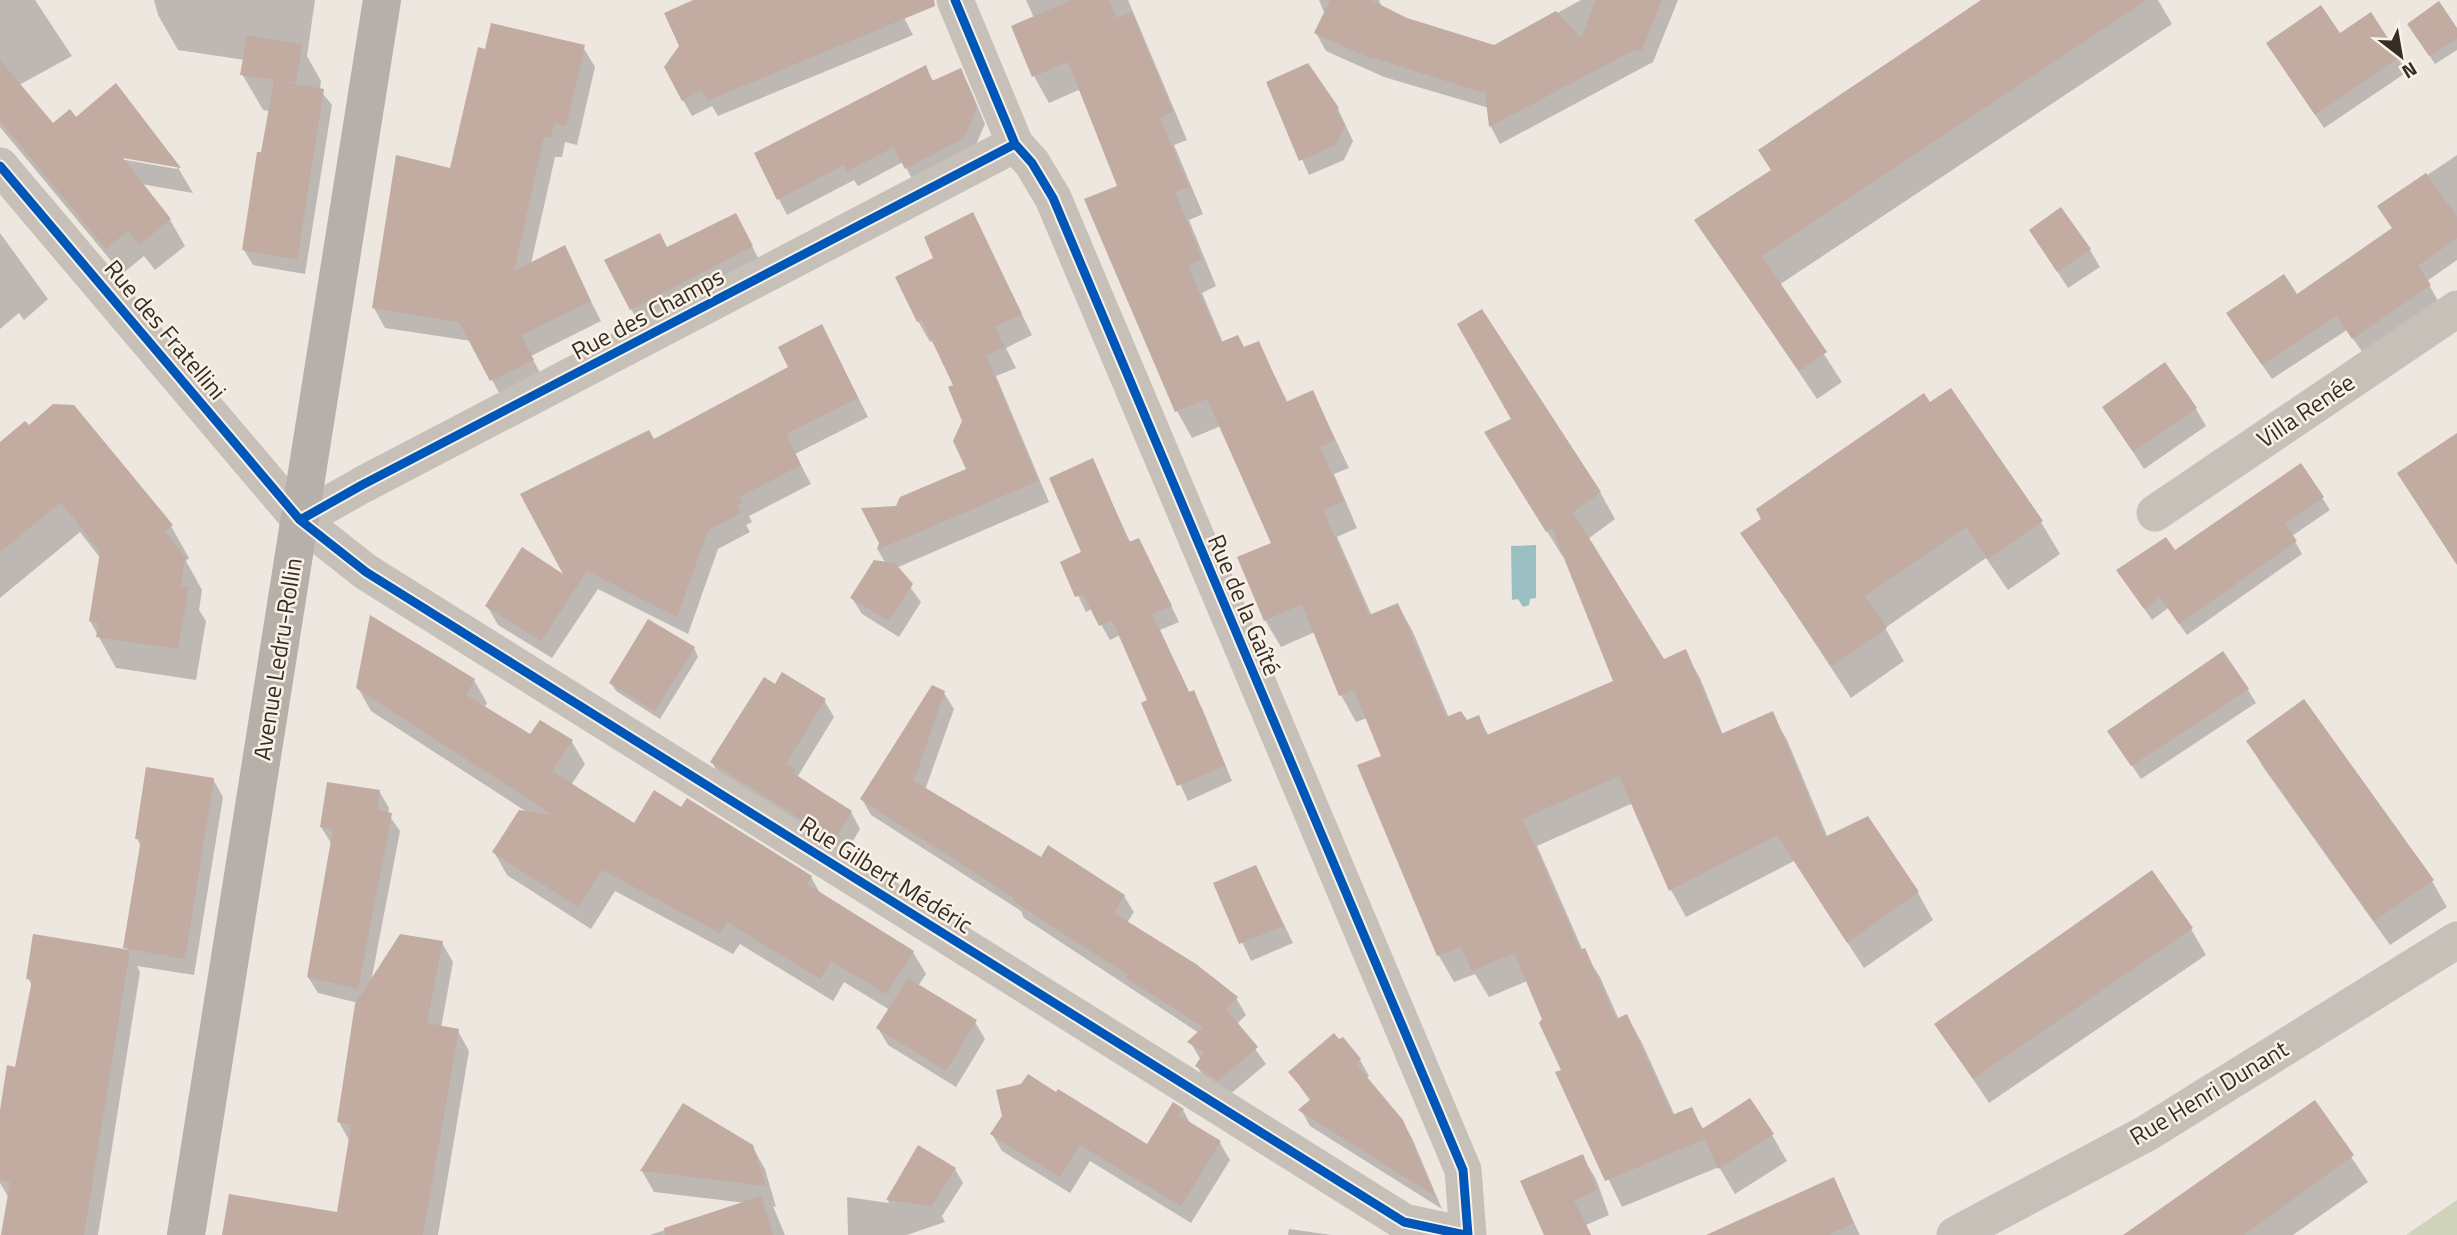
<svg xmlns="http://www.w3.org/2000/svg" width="2457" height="1235" font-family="'Titillium Web',sans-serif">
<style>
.green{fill:#ced3b9}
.water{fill:#9bbfc0}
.shadow{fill:#0003}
.building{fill:#c2aba1}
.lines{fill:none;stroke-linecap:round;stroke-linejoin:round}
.street{stroke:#c7c0b9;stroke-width:37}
.secondary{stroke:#b7b0aa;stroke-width:38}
.cycleway-casing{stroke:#faf2e7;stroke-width:13}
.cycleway{stroke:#0057b8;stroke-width:9}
.labels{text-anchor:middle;stroke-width:5;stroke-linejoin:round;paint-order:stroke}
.street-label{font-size:24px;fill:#372d27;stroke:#faf2e7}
</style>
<rect width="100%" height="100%" fill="#ede7e0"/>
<path class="green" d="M2457,1200V1235H2406Z"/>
<path class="water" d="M1536,545V598L1530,599L1529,605L1523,607L1518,599L1512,600L1511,546Z"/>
<path class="shadow" d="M0,0H35L72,56L19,85L53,126L114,155V158L177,169V166L193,193L141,184L170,220L185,246L155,270L144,256L122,274L0,127Z
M154,0H315L307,56L321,81L320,90L332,105L305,274L253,265L244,250L270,111L263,110L242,74L245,60L178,50L158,15Z
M699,0H895L913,35L718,116L712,106L692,116L683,100L681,46Z
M1026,0H1128L1187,140L1174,145L1203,214L1189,220L1216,286L1202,293L1223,343L1244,349L1259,344L1288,403L1313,392L1349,468L1334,474L1357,528L1337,537L1372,616L1398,605L1413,632L1449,718L1466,722L1478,717L1489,736L1616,681L1565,556L1563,557L1502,459L1600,492L1615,519L1588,539L1664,661L1685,652L1700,678L1723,735L1772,714L1787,740L1828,838L1868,818L1918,893L1933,920L1864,968L1794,861L1686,917L1671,890L1633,803L1537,846L1583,951L1600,977L1619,1020L1627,1016L1642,1043L1675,1116L1691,1109L1704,1130L1772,1135L1787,1161L1735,1194L1719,1167L1622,1207L1557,1073L1564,1072L1527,981L1489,997L1475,974L1454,982L1439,956L1359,766L1383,757L1367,718L1356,722L1341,695L1315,632L1281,647L1265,620L1274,543L1221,426L1192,438L1177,411L1086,199L1119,187L1081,89L1049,103L1034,76V18Z
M1319,0H1379L1382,8L1406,20L1495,47L1581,0H1678L1653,62L1500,144L1491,127L1489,108L1384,77L1326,51L1316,33L1325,15Z
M1984,0H2158L2172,24L1779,285L1842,382L1817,399L1697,221L1772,171Z
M2370,14L2407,72L2324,128L2276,57L2339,36Z
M2457,31V50L2435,64L2414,32Z
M583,47L595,67L577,145L565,142L562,157H555L531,264L564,248L601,321L531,356L544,380L503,400L471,341L385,328L374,308L451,170Z
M925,68L934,82L960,70L969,86L985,124L972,154L915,184L903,162L858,186L854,180L787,215L756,154Z
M1268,83L1338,109L1353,141L1344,160L1309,175Z
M2457,155V260L2427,281L2438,301L2363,353L2347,330L2272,379L2237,329L2297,296L2393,229L2380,207Z
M972,214L1032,335L1006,348L1016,368L996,376L1049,502L896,568L921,602L899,637L862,614L852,598L886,564L878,550L897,507L968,470L964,421L956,386L934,340L930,342L918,321L936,259Z
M744,230L760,262L640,324L631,309L667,249Z
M0,233L48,299L24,320L19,313L0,329Z
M2042,248L2090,250L2100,267L2068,288Z
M832,345L868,417L795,454L811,484L749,516L752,522L746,525L750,532L718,549L688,634L598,589L552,658L498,625L487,606L568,579L654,441Z
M2104,407L2196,409L2206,426L2144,469Z
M0,445L171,526L189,558L186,561L202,590L199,610L206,621L196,680L116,668L90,621L101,559L80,532L0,598Z
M1092,460L1131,544L1147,556L1179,622L1160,630L1190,694L1193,693L1202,708L1232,781L1188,801L1143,704L1150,701L1120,635L1110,640L1092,609L1086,612L1062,562L1084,552Z
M2301,465L2330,510L2292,536L2302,554L2187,635L2168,608L2152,620L2126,582L2175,553Z
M2041,522L2060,554L2008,590L1986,558L1885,628L1904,661L1851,698L1743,534Z
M694,648L698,657L660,719L616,691L611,683Z
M474,680L487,703L484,708L531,737L572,742L585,764L571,785L634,826L811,877L821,895L913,952L926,974L918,986L975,1022L985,1039L956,1087L888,1045L878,1028L890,1010L844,982L833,1001L740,944L733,954L615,891L591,929L507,875L494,852L530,814L371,711L358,688Z
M776,686L824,700L834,717L798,776L851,812L860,829L844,856L721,779L712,762Z
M2248,690L2256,703L2141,779L2118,745Z
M944,693L954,709L925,790L1041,859L1124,896L1134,912L1127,923L1236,998L1246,1015L1237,1024L1266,1064L1228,1096L1207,1083L1197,1066L1201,1060L1190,1042L1199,1033L1024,918L1021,911L871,815L862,799Z
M2248,741L2432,881L2447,907L2390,945L2263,767Z
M213,779L223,797L194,975L137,966L140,972L98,1235H3L9,1198L0,1183V1121L16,1069L32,986L28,978L127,951L142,848L137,839Z
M379,791L389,808L388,814L400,831L371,982L442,943L453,962L441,1028L458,1031L469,1051L438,1235H224L338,1214L350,1142L339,1122L358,1003L318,993L308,977L331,843L321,827Z
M1256,867L1293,943L1251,961L1215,884Z
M2191,929L2206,955L1989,1103L1936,1024Z
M1360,1060L1369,1076L1366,1079L1402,1121L1412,1138L1442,1209L1310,1126L1301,1110L1311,1102L1290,1072Z
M2314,1102L2368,1182L2293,1235H2126Z
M1173,1104L1183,1110L1191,1125L1220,1143L1230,1160L1191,1223L1090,1161L1070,1193L1002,1151L992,1134L1147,1146Z
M752,1146L765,1169L776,1207L773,1206L785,1235H650L746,1203L654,1192L642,1171Z
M1582,1156L1596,1179L1609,1215L1586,1225L1591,1235H1544Z
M955,1169L963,1183L942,1216L945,1222L907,1235H848L847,1197L889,1203L888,1200Z
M1833,1180L1860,1235H1751Z
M1289,1229L1332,1235H1288Z"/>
<path class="building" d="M693,0H934L935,6L707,101L702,90L682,101L664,67L679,46L664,13Z
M1072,0H1109L1116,18L1132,12L1173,112L1160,118L1189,187L1175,192L1202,259L1188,266L1221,342L1238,335L1244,347L1259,341L1286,402L1313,390L1335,440L1320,447L1344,501L1323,510L1369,615L1398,603L1446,717L1461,711L1467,720L1479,715L1487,735L1613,681L1552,528L1546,532L1484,432L1511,419L1457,324L1482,309L1601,492L1573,512L1664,659L1686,649L1721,734L1773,711L1825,837L1868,816L1919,892L1847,943L1777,835L1669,891L1619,776L1523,819L1580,950L1585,948L1616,1019L1627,1014L1672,1115L1692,1107L1702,1129L1750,1098L1774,1134L1718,1169L1705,1139L1605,1181L1555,1072L1561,1070L1539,1023L1542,1019L1514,953L1472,971L1461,947L1437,956L1357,765L1381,756L1354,690L1339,696L1302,604L1264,621L1237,557L1271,543L1207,399L1175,412L1084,199L1117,186L1068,62L1032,77L1011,26Z
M1330,0H1371L1407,18L1494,45L1556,11L1581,38L1596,0H1662L1642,50H1634L1489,127L1485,91L1480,92L1375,58L1374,60L1314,33Z
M1981,0H2147L1762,256L1827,352L1799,371L1694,220L1771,170L1758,150Z
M2439,1L2457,28V39L2429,56L2407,24Z
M2321,5L2340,33L2371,12L2400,57L2315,115L2266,43Z
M491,23L585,45L566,126L554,123L551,137H544L514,271L565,245L591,301L521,335L534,360L490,381L459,322L372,308L396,155L450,168L478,47L485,49Z
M247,35L302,44L296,83L240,75Z
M0,60L53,123L70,109L76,117L116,83L181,168L123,158L171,219L139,245L128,231L106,249L0,121Z
M1308,63L1339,108L1336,111L1345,125L1336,145L1299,161L1266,82Z
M926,65L932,81L961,68L977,107L964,138L905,169L894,147L847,171L844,165L777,200L754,153Z
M274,80L324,89L297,260L242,250L257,152H261Z
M2426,173L2457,217V238L2418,266L2431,285L2352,339L2337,316L2262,365L2226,313L2284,274L2297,294L2392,228L2377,206Z
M2061,207L2091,249L2057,272L2029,230Z
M973,212L1022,314L995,327L1005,347L986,355L1038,481L877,550L879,543L861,508L896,506L900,497L966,469L953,441L962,421L948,387L953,385L922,320L917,322L895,277L933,258L924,237Z
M736,213L753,246L630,310L604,260L660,233L667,247Z
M822,324L858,398L786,434L801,465L739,497L743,503L737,505L741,513L708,530L677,617L587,571L541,641L485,606L522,547L563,574L520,494L649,430L654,439L788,367L778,347Z
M2165,362L2197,408L2133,452L2102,407Z
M1951,388L2043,521L1988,559L1966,527L1865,596L1887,628L1832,666L1740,533L1761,519L1756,509L1924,393L1930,402Z
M53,404L74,405L173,525L165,531L185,557L181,586L189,587L178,649L96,637L99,623L89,621L100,552L61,502L0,552V442L25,421L29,425Z
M2457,433V565L2397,473Z
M1093,458L1129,542L1139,538L1172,606L1152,614L1189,692L1194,690L1225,766L1177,786L1141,703L1147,700L1112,620L1099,626L1083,594L1075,597L1060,562L1081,552L1049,478Z
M2301,463L2324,497L2285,524L2297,541L2179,624L2160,597L2144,609L2116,570L2166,537L2175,550Z
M874,560L895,563L913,584L889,621L850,598Z
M370,615L475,679L466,695L530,734L540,720L573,740L552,771L634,823L654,790L681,807L687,798L812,876L807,884L914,951L886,994L831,961L820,979L727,922L720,933L602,870L578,907L492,852L519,810L553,815L356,688Z
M648,619L695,647L655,711L609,683Z
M2223,651L2249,689L2131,766L2107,731Z
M782,672L826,699L786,763L796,770L794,774L852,811L834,840L710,762L764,677L775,684Z
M932,685L945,691L914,781L1041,857L1048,845L1125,895L1114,913L1196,964L1238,997L1226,1009L1258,1047L1218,1081L1195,1066L1204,1052L1187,1042L1203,1027L1126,978L1128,975L1013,901L1014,898L860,799Z
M2304,699L2434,880L2374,921L2246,741Z
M146,767L214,778L185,959L123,948L141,839H135Z
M327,782L380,790L377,810L392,813L358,989L307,977L333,829L320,827Z
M1256,865L1284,926L1239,944L1213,883Z
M2152,870L2193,928L1973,1079L1934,1024Z
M33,934L130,950L84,1235H1L10,1182L0,1180V1110L7,1065L15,1067L32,980L26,979Z
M400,934L443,941L427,1023L459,1029L423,1235H222L229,1194L337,1212L351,1125L337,1122L355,1004Z
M908,978L977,1020L946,1071L876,1028Z
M1334,1033L1339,1039L1343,1037L1361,1059L1356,1064L1403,1120L1435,1196L1298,1110L1311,1099L1288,1072Z
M1028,1074L1056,1092L1058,1089L1147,1144L1173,1102L1184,1109L1178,1115L1221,1141L1181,1206L1080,1145L1060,1177L990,1134L1002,1116L996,1090L1021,1084Z
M2315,1100L2354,1155L2244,1235H2123Z
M683,1103L753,1145L766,1186L640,1171Z
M918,1145L956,1168L931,1206L886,1200Z
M1583,1154L1597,1190L1574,1200L1591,1235H1544L1520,1181Z
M1834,1177L1854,1223L1828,1235H1706Z
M761,1196L773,1235H665L664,1228Z"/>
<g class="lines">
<path class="street" d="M955,0L1015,144L1032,163L1053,198L1463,1170L1468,1235
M0,166L300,520L366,572L1404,1222L1465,1235
M2155,513L2457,309
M300,520L362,485L1015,144
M1955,1235L2147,1133L2457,940"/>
<path class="secondary" d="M186,1235L382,0"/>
<defs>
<path id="cycleway" d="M955,0L1015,144L1032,163L1053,198L1463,1170L1468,1235
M0,166L300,520L366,572L1404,1222L1465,1235
M300,520L362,485L1015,144"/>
</defs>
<use href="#cycleway" class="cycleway-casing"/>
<use href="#cycleway" class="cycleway"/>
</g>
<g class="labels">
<g class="street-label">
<text transform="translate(648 314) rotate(-28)" y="8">Rue des Champs</text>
<text transform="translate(165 330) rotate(50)" y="8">Rue des Fratellini</text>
<text transform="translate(2306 411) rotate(-34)" y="8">Villa Renée</text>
<text transform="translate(1244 605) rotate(67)" y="8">Rue de la Gaîté</text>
<text transform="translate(278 659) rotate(-81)" y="8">Avenue Ledru-Rollin</text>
<text transform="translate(886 875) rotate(32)" y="8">Rue Gilbert Médéric</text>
<text transform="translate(2209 1093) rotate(-31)" y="8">Rue Henri Dunant</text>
</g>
</g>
<g transform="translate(2401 56) rotate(149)" stroke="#faf2e7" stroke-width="5" paint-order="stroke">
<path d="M0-5L12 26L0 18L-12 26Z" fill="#372d27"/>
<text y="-10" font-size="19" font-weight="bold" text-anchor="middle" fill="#372d27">N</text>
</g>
</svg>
